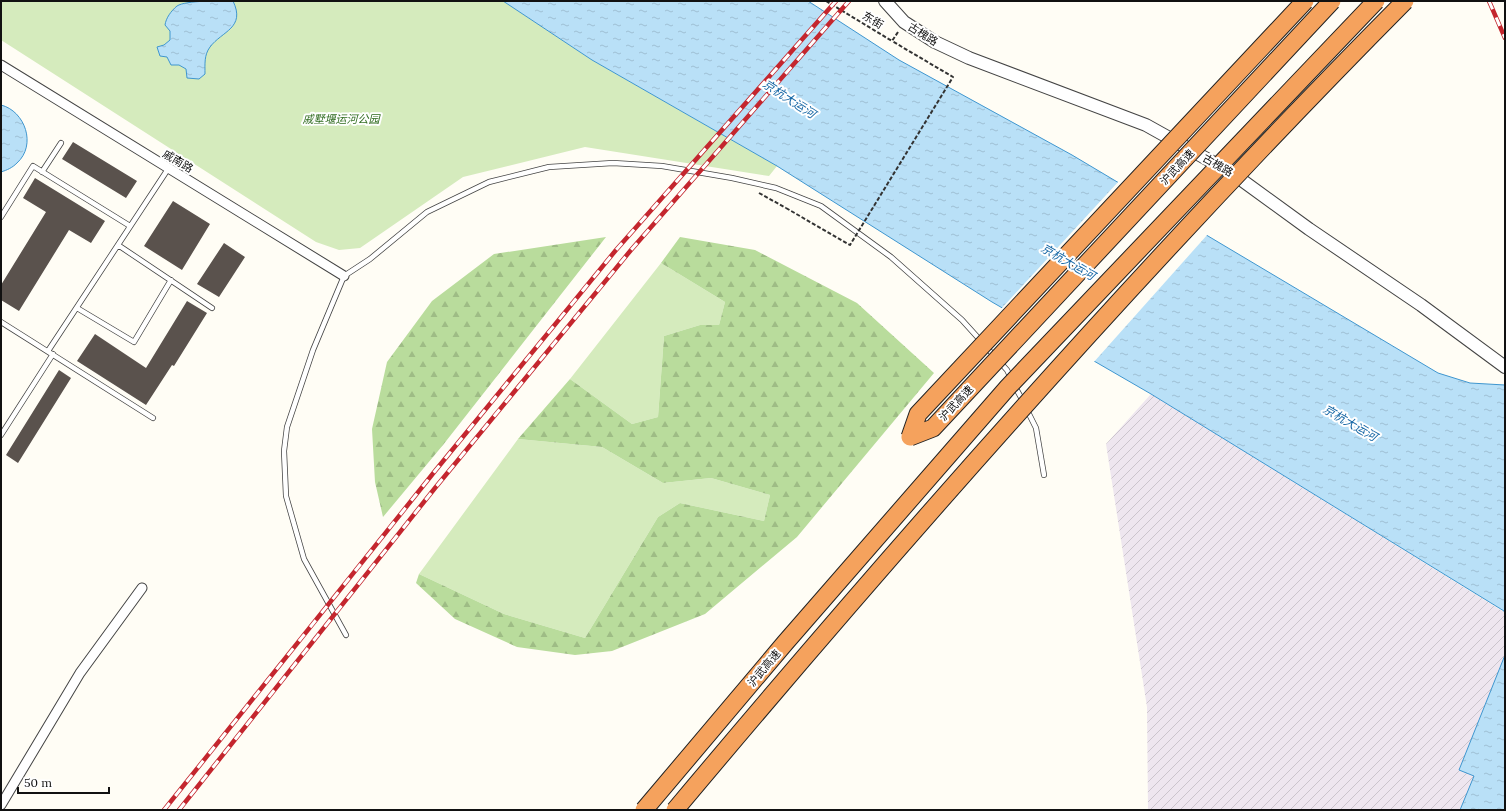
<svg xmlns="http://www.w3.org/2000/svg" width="1506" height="811" font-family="Lora,'Noto Sans SC',serif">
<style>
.industrial{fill:url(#industrial-furrows)}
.grass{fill:#d5ebbd}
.forest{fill:url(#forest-firs)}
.water{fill:url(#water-ripples);stroke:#3f96cf}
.pier{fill:#fffdf5}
.building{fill:#5a524d}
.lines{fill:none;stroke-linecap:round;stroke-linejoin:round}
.service-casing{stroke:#444;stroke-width:6}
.minor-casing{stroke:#444;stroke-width:11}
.tertiary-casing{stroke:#444;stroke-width:14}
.path{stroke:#333;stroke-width:2;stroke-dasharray:4 2;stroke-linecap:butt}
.service{stroke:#fff;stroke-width:4.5}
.minor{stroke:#fff;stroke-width:9}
.tertiary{stroke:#fff;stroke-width:12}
.rail-casing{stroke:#c4262e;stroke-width:4.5}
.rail{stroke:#fff;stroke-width:3;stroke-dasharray:9;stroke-linecap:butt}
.motorway-bridge-casing{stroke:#222;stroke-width:19;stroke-linecap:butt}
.path-bridge{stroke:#333;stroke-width:2;stroke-dasharray:4 2;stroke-linecap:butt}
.motorway-bridge{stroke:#f5a25d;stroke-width:17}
.labels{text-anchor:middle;stroke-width:4;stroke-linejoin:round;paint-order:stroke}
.street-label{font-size:11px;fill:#111;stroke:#fff}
.park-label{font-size:11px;font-style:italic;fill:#2f6b1f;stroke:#fff}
.water-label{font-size:12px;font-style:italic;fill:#1768a6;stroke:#fff}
</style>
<defs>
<pattern id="industrial-furrows" width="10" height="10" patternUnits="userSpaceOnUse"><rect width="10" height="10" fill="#eee6ef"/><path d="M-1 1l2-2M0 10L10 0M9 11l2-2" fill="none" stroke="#cbc4cc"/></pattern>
<pattern id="forest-firs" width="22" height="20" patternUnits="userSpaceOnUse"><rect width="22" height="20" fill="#b9dc9c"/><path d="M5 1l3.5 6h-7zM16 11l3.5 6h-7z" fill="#9ebc85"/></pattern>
<pattern id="water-ripples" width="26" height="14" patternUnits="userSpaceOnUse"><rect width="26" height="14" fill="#b9e0f7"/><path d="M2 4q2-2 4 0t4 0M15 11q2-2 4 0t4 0" fill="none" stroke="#9ebfd3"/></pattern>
</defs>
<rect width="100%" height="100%" fill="#fffdf5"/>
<path class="industrial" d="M1151,394L1504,612L1505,755L1483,810H1148L1147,707L1106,444Z"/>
<path class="grass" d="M1,1H503L592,60L777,166L769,176L585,147L463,177L360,248L339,250L316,242L1,40Z
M661,263L725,302L719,325H700L664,336L658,417L632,424L570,379Z
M518,439L602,447L663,483L711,478L770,495L764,521L680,503L658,517L585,638L504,614L419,574Z"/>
<path class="forest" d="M606,237L443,445L383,517L375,482L372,429L387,362L432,301L494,254Z
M680,237L755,250L857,303L934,373L797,537L705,614L612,651L575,655L517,647L455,619L416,583L419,574L504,614L585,638L658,517L680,503L764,521L770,495L711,478L663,483L602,447L518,439L570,379L632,424L658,417L664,336L700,325H719L725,302L661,263Z"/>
<path class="water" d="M233,1C246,28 222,31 210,47C204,55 205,64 205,74L199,79L187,78L186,69L179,65H171L167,57L160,56L157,47L164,45L170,40V31L165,25C166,18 171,11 177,6C186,0 222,1 233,1Z
M503,1H808L899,60L1072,155L1438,373L1470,383L1505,385V614L1504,611L1151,394L992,302L777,166L592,60Z
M1,105C25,111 37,145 17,163C12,168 7,170 1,172Z
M1505,655V810H1460L1474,776L1459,770Z"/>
<path class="pier" d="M1119,181L1208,234L1093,363L1001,309Z"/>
<path class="building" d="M73,142L137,181L126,198L62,159Z
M35,178L105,221L91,243L69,230L19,311L1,300V285L46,212L23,198Z
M173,201L210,224L182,270L144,246Z
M224,243L245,257L219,297L197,284Z
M187,301L207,313L174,366L172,365L146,405L77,361L95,334L146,368Z
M59,370L71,378L18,463L6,455Z"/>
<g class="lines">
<defs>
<path id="service" d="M42,172L61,143
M1,217L33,166L130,226
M118,245L212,308
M77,308L134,342L171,280
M1,322L153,418
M986,347L1007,370L1011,378
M48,351L168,169
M1014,385L1023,401
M1027,410L1036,428L1044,475
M1,435L53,354
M346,635L304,559L286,496L284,451L287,427L313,350L344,276L370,259L427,212L489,182L549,167L613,163L662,166L732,178L776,188L821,206L891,257L962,320L981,341"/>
<path id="minor" d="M1,65L344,276
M1,805L80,673L142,588"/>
<path id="tertiary" d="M885,1L904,22L935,42L969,58L1146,125L1232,173L1309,229L1421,305L1505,367"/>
</defs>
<use href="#service" class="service-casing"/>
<use href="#minor" class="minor-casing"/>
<use href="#tertiary" class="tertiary-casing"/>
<path class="path" d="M826,1L892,41L898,32
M759,193L786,208"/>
<use href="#service" class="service"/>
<use href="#minor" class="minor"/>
<use href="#tertiary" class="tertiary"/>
<defs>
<path id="rail" d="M1489,1L1505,38
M164,810L435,471L616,250L836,1
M179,810L435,488L631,250L849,1"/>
</defs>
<use href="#rail" class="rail-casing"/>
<use href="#rail" class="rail"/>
<defs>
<path id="motorway-bridge" d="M910,437L933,428L1332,1
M910,437L918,414L1305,1
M644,810L785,643L1008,387L1376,1
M675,810C908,532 1149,259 1405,1"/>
</defs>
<use href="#motorway-bridge" class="motorway-bridge-casing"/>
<path class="path-bridge" d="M786,208L850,245L953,77L892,41"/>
<use href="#motorway-bridge" class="motorway-bridge"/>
</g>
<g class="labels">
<g class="street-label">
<text transform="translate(873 20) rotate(31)" y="4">东街</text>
<text transform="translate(923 34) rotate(32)" y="4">古槐路</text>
<text transform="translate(178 161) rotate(31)" y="4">戚南路</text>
<text transform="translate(1218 165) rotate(30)" y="4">古槐路</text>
<text transform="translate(1177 167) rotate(-47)" y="4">沪武高速</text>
<text transform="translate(956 403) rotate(-47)" y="4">沪武高速</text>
<text transform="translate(764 668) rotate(-50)" y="4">沪武高速</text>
</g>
<g class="park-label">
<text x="341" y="123">戚墅堰运河公园</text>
</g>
<g class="water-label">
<text transform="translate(789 99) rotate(33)" y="4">京杭大运河</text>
<text transform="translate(1068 262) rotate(30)" y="4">京杭大运河</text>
<text transform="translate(1350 423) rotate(30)" y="4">京杭大运河</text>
</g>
</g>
<rect width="1506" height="811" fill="none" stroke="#111111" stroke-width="4"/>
<path d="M18 787v6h91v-6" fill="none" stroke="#111111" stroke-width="2"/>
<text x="24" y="787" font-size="12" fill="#111111" stroke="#ffffff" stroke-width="3" paint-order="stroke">50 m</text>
</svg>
